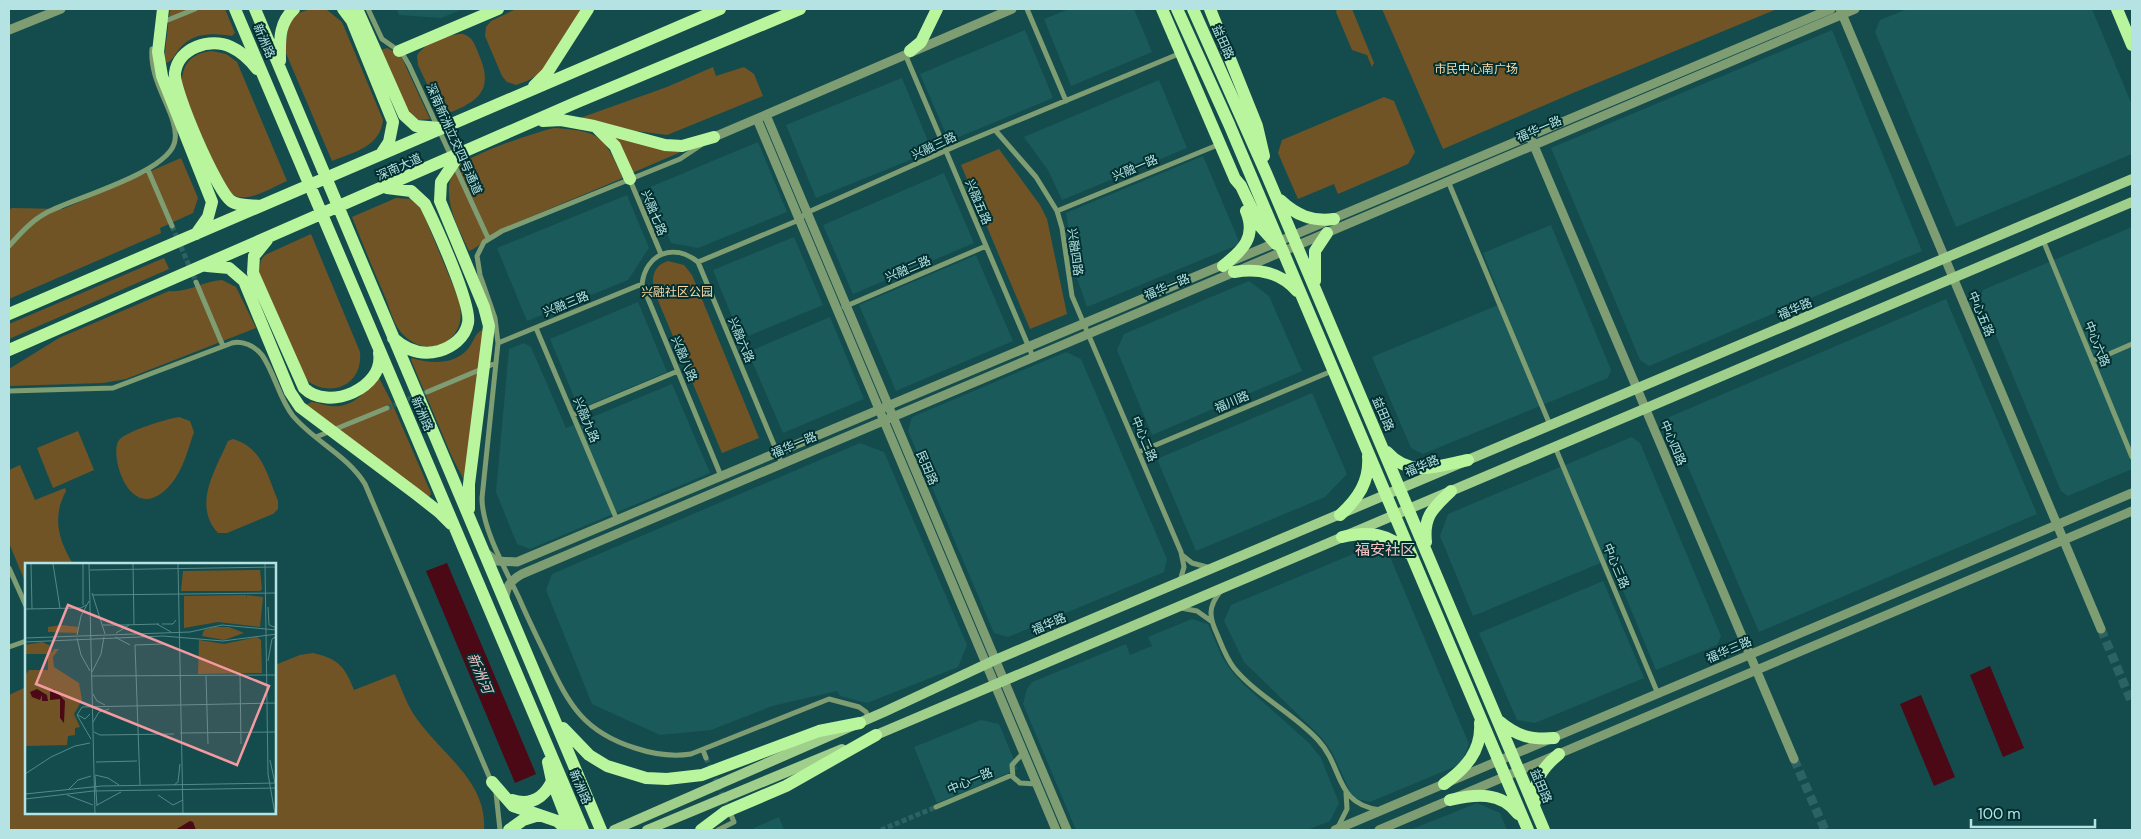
<svg xmlns="http://www.w3.org/2000/svg" width="2141" height="839" font-family="'DM Sans','Noto Sans SC',sans-serif">
<style>
.built{fill:#1a5a5a}
.green{fill:#715426}
.water{fill:#4a0915}
.lines{fill:none;stroke-linecap:round;stroke-linejoin:round}
.minor-tunnel{stroke:#2c6263;stroke-width:5;stroke-dasharray:5 2.5;stroke-linecap:butt}
.tertiary-tunnel{stroke:#2c6263;stroke-width:9;stroke-dasharray:9 4.5;stroke-linecap:butt}
.minor{stroke:#7f9d72;stroke-width:5}
.tertiary{stroke:#7f9d72;stroke-width:9}
.secondary{stroke:#a0cf8b;stroke-width:10}
.primary{stroke:#b9f59d;stroke-width:12}
.labels{text-anchor:middle;stroke-width:4;stroke-linejoin:round;paint-order:stroke}
.street-label{font-size:12px;fill:#b5e2e2;stroke:#023031}
.park-label{font-size:12px;fill:#fddaa9;stroke:#023031}
.water-label{font-size:14px;font-style:italic;fill:#f3c7c9;stroke:#023031}
.quarter-label{font-size:15px;fill:#f7c3c4;stroke:#023031}
.inset-road{fill:none;stroke:#548889;stroke-width:1}
.view{fill:#f49aa0;fill-opacity:0.15;stroke:#f49aa0;stroke-width:2.5}
.inset-edge{fill:none;stroke:#b5e2e2;stroke-width:2.5}
</style>
<rect width="100%" height="100%" fill="#144c4d"/>
<path class="built" d="M397,9H463L441,18L399,15Z
M1069,9H1134L1152,52L1071,86L1044,19Z
M1907,9H2092L2132,105V154L1956,227L1875,32L1880,20Z
M1025,30L1053,98L949,141L920,74Z
M1832,30L1922,251L1649,366L1640,360L1551,148Z
M902,78L932,151L816,198L786,125Z
M1159,80L1187,148L1062,200L1048,170L1024,137Z
M758,142L787,212L698,248L671,243L648,188Z
M1203,156L1240,244L1087,307L1077,278L1066,213Z
M944,173L974,243L853,294L823,225Z
M627,195L649,248L628,280L527,321L497,248Z
M1551,225L1611,370L1608,378L1423,454L1411,448L1372,357L1503,303L1483,253Z
M2132,227V469L2068,496L2061,491L1980,297L1983,290Z
M794,237L823,305L741,339L713,270Z
M976,255L1013,341L896,391L859,305Z
M1249,281L1269,296L1302,371L1152,435L1117,350L1124,334Z
M1946,299L2037,514L1759,632L1667,418Z
M638,302L667,372L579,409L550,339Z
M830,317L864,399L783,433L748,352Z
M524,343L531,347L566,428L672,384L710,473L530,549L517,544L496,492L509,349Z
M1066,352L1081,359L1167,559L1164,572L1008,637L994,633L908,431L912,417Z
M1312,393L1347,474L1325,497L1196,551L1157,459Z
M1632,437L1640,443L1721,636L1717,645L1656,670L1610,559L1473,616L1440,536L1448,514Z
M860,443L884,452L967,645L958,667L867,703L840,696L837,691L772,706L711,730L660,735L592,704L546,590L552,574Z
M1370,547L1388,552L1469,744L1461,764L1370,802L1353,798L1332,752L1321,737L1244,662L1224,621L1231,605Z
M1603,581L1644,678L1535,723L1517,720L1479,633Z
M1192,619L1208,624L1222,657L1230,669L1243,684L1310,744L1321,758L1339,803L1330,821L1307,830H1076L1023,704L1027,689L1032,682L1126,644L1130,655L1152,646L1148,637Z
M981,720L999,724L1018,769L937,803L914,747Z
M1477,803L1500,813L1507,830H1410Z
M779,817L784,830H753L754,828Z"/>
<path class="green" d="M170,9H225L235,33L232,36C214,33 193,32 180,48C175,54 173,60 167,63L164,60Z
M310,9L327,10L342,22L383,120C380,147 354,152 332,161L285,51L288,23L299,13Z
M516,9H583L541,73L527,81L516,85L507,82L502,76L485,36L486,27L491,21Z
M1337,9H1352L1374,63L1372,67L1367,55L1352,50L1336,12Z
M1382,9H1777L1573,93L1443,149Z
M463,34C473,37 475,45 479,55C496,94 474,103 442,116L418,65L417,56C423,43 449,34 463,34Z
M387,48L400,54L430,119L419,120L408,111L381,50Z
M212,51L226,54L237,62L287,181C268,189 247,205 228,193L183,96C179,71 185,54 212,51Z
M713,67L716,76L744,67L754,74L763,96L667,135L636,131L580,118L667,87Z
M1384,97L1394,101L1415,152L1408,164L1338,194L1334,184L1298,199L1278,153L1282,140Z
M554,128C601,131 604,136 623,178L497,231C486,237 480,247 469,251C461,233 449,213 449,192C448,183 452,171 460,165C477,152 533,133 554,128Z
M610,133L683,151L632,173Z
M999,149L1040,205L1047,219L1067,314L1030,329L961,165Z
M181,158L198,198L193,213L160,228L161,233L9,299V210L12,208L63,209Z
M396,198L411,199L421,208L459,300C462,314 462,328 450,339C433,354 412,346 400,331C393,322 390,309 386,299C374,272 363,244 352,217Z
M311,234L360,352C363,386 330,399 305,379L259,273L261,260L265,255Z
M164,258L169,269L9,339V324Z
M668,261L684,265L692,275L759,438L722,453L654,291C651,277 654,265 668,261Z
M222,280L236,287L256,328L126,379L103,383L9,386V369L59,338L169,291C188,293 203,281 222,280Z
M482,330L484,332L464,480L452,457L411,360L412,358C431,364 454,365 468,349C473,343 475,333 482,330Z
M378,376L391,401L431,493L429,498L306,405L311,402C317,402 323,405 330,406C352,409 366,392 378,376Z
M179,417L190,421L194,432C188,449 183,470 171,484C131,531 108,454 119,440C127,431 166,419 179,417Z
M78,431L94,470L53,488L37,448Z
M233,439C263,448 267,475 278,501V509L273,514L227,533H218C192,505 216,469 228,441Z
M20,465L35,500L65,488L66,491C52,517 58,539 73,564H26V584L9,543V470Z
M313,653C339,659 345,667 354,690L395,674C402,689 407,706 417,719C443,756 487,781 484,830H9V695L26,687V813H275V665L300,655Z"/>
<path class="water" d="M447,563L536,774L515,783L426,571Z
M1990,666L2024,748L2003,757L1970,675Z
M1921,695L1955,777L1934,786L1900,704Z
M190,821L193,822L196,830H175Z"/>
<g class="lines">
<path class="minor-tunnel" d="M172,226L196,282
M387,408L427,392
M706,758L729,810
M881,830L936,807"/>
<path class="tertiary-tunnel" d="M2101,629L2132,703
M1794,759L1825,830"/>
<path class="minor" d="M368,9L382,39L402,53L409,65L451,156
M1027,9L1066,101
M163,22L195,9
M905,54L1033,357
M995,130L1036,177L1057,211L1062,228L1072,296L1181,552L1184,567L1180,581
M701,145L680,159L502,231L484,242L477,256L480,275L495,318L498,343L482,498C482,529 506,570 519,598C528,619 538,639 548,660C569,705 584,732 635,748C653,754 672,757 691,754L829,699L859,707L866,712L869,719
M454,164L488,238
M148,170L172,226
M630,180L661,254
M1448,181L1550,425
M1057,211L1220,144
M2043,240L2132,457
M9,246C20,234 31,221 46,213C73,198 172,172 175,140C179,115 149,84 152,49
M698,262L799,220L806,213L956,146L1181,53
M196,282L223,346
M844,307L986,246
M536,328L617,520
M498,343L642,284
M2093,361L2132,344
M9,391L113,388L232,343C242,340 255,346 262,355C275,374 279,398 293,416C315,442 347,455 365,484L491,781
M427,392L496,363
M573,415L678,371
M316,437L387,408
M1555,447L1658,694
M1139,452L1332,371
M721,476L642,284C646,254 673,242 698,262L782,464
M1182,555L1192,563L1207,567
M9,568L26,606
M1220,592C1208,607 1209,617 1217,634C1222,646 1226,658 1234,668C1257,696 1293,713 1318,740C1344,768 1334,804 1380,810
M1181,608L1197,611L1211,621
M9,647L26,641
M703,750L706,758
M1023,753L1012,765L1013,777L1020,783L1036,784
M496,793L500,830
M936,807L1012,775
M1338,827L1347,809L1346,793
M718,830L734,822L731,815"/>
<path class="tertiary" d="M1840,9L2101,629
M9,30L61,9
M766,115L1067,830
M757,119L1056,830
M714,137L1012,9
M1532,141L1794,759
M486,553L496,561L517,562L1831,9
M505,600C505,587 511,580 522,574L1855,9
M1335,830L2132,493
M1379,830L2132,511"/>
<path class="secondary" d="M869,738L2132,202
M614,830L884,712L995,660L2132,179
M647,830L842,749"/>
<path class="primary" d="M163,9L158,52L162,76L212,202L208,217L196,234
M235,9L583,830
M255,9L601,830
M343,9L352,21L393,122L389,142L381,154
M357,9L404,115L416,126L440,128
M1162,9L1235,179L1241,186L1260,226L1276,244
M1177,9L1229,124L1528,830
M1193,9L1266,173L1544,830
M1210,9L1257,126L1264,156
M2117,9L2132,45
M399,51L498,9
M910,51L921,42L937,9
M280,61C280,41 278,24 294,9
M257,69C250,60 242,52 231,47C210,37 178,48 175,73C173,90 217,191 231,201C238,206 251,205 260,206
M534,86L547,73L588,9
M543,121L561,120L594,126L665,145L682,146L714,137
M596,127L615,146L630,179
M457,158L441,182L440,201L484,307L489,326L469,484V509
M387,188L411,191L425,204C435,224 472,305 468,323C465,338 452,347 439,351C421,356 406,350 393,338
M1280,200C1296,215 1312,222 1334,219
M267,240L254,256L253,273L304,388C328,412 385,388 379,353
M207,266L229,268L244,281L290,392L300,407L416,494L439,512L451,524
M1223,266C1243,250 1257,237 1246,211
M1234,272C1259,268 1280,272 1297,291
M1315,281V251L1327,233
M9,314L720,9
M9,350L575,103L800,9
M1387,452C1410,478 1438,466 1468,460
M1340,515C1358,499 1370,481 1368,456
M1342,537C1368,531 1389,533 1408,553
M1426,542C1423,515 1434,508 1451,491
M1499,721C1517,736 1530,740 1554,738
M563,728L589,755L607,766L646,778L667,779L702,775L819,731L860,723
M548,762L552,781L571,830
M492,782L513,806L557,821L568,830
M1444,784C1465,769 1482,751 1480,723
M512,800C531,806 544,798 552,781
M1450,800C1475,794 1501,791 1518,814
M1535,802C1534,780 1542,768 1559,754
M509,830L523,820L539,815
M701,830L725,812L786,786L876,735"/>
</g>
<g class="labels">
<g class="street-label">
<text transform="translate(264 41) rotate(67)" y="4">新洲路</text>
<text transform="translate(1223 42) rotate(66)" y="4">益田路</text>
<text transform="translate(1539 129) rotate(-23)" y="4">福华一路</text>
<text transform="translate(454 139) rotate(66)" y="4">深南新洲立交四号通道</text>
<text transform="translate(934 146) rotate(-25)" y="4">兴融三路</text>
<text transform="translate(399 167) rotate(-24)" y="4">深南大道</text>
<text transform="translate(1135 168) rotate(-23)" y="4">兴融一路</text>
<text transform="translate(978 202) rotate(67)" y="4">兴融五路</text>
<text transform="translate(654 213) rotate(68)" y="4">兴融七路</text>
<text transform="translate(1075 252) rotate(82)" y="4">兴融四路</text>
<text transform="translate(908 269) rotate(-23)" y="4">兴融二路</text>
<text transform="translate(1167 287) rotate(-23)" y="4">福华一路</text>
<text transform="translate(566 304) rotate(-22)" y="4">兴融三路</text>
<text transform="translate(1795 309) rotate(-23)" y="4">福华路</text>
<text transform="translate(1981 314) rotate(67)" y="4">中心五路</text>
<text transform="translate(741 340) rotate(67)" y="4">兴融六路</text>
<text transform="translate(2097 344) rotate(68)" y="4">中心六路</text>
<text transform="translate(684 359) rotate(67)" y="4">兴融八路</text>
<text transform="translate(1232 402) rotate(-23)" y="4">福川路</text>
<text transform="translate(422 414) rotate(67)" y="4">新洲路</text>
<text transform="translate(1383 414) rotate(67)" y="4">益田路</text>
<text transform="translate(586 420) rotate(67)" y="4">兴融九路</text>
<text transform="translate(1144 439) rotate(67)" y="4">中心二路</text>
<text transform="translate(1673 443) rotate(67)" y="4">中心四路</text>
<text transform="translate(794 445) rotate(-23)" y="4">福华一路</text>
<text transform="translate(1422 466) rotate(-23)" y="4">福华路</text>
<text transform="translate(927 468) rotate(67)" y="4">民田路</text>
<text transform="translate(1616 566) rotate(67)" y="4">中心三路</text>
<text transform="translate(1049 624) rotate(-23)" y="4">福华路</text>
<text transform="translate(1729 650) rotate(-23)" y="4">福华三路</text>
<text transform="translate(970 781) rotate(-23)" y="4">中心一路</text>
<text transform="translate(1541 786) rotate(67)" y="4">益田路</text>
<text transform="translate(580 787) rotate(67)" y="4">新洲路</text>
</g>
<g class="park-label">
<text x="1476" y="73">市民中心南广场</text>
<text x="677" y="296">兴融社区公园</text>
</g>
<g class="water-label">
<text transform="translate(480 673) rotate(67)" y="5">新洲河</text>
</g>
<g class="quarter-label">
<text x="1385" y="555">福安社区</text>
</g>
</g>
<g transform="translate(25 563)">
<rect width="251" height="251" fill="#144c4d"/>
<path d="M235,7L237,26L235,28H156L158,8ZM221,32L222,35V32L238,34L235,64L193,59L159,65V33ZM36,62L54,64L53,70L23,69V64ZM190,64H204L219,70L199,77L177,73L179,67ZM232,74L236,77L237,110L173,111L174,77L199,81ZM17,79L26,83L27,90L29,86H34L28,94L29,104L54,120L57,137L49,151L55,164L50,165V172L43,173L42,182L0,183V112L4,107H23V91H0V82Z" fill="#715426"/>
<path d="M12,126L22,132L23,138H17V132L15,137L7,134L5,129ZM29,126L40,138L39,160L35,155V136L25,137V129Z" fill="#4a0915"/>
<path class="inset-road" d="M6,1L7,46M28,1L35,45M58,1V42M64,1L70,251M108,1L109,62M153,1L158,251M240,1L243,211L250,251M65,7L252,4M67,30L80,71M68,32L252,30M243,44L244,62L252,65M0,46L56,45L61,42M132,61L146,69M137,61H148L151,57M78,62H97M97,62L134,61M91,70L104,62M52,72L56,53L64,38M90,74L105,82M0,75L165,69L197,62L252,67M52,75L56,92L65,108M0,79L138,73L198,78L252,71M110,82L115,222M110,82L139,81M243,98L247,76L252,73M67,109L76,91L79,74M215,112L216,181M67,113L252,112M181,113L183,181M68,131L72,138L80,142M53,152L60,156L65,151M68,159L74,149L84,146M69,169L75,172L149,171M155,170L252,169M66,176L52,152L57,144L252,140M245,197L250,220M71,199L112,198M0,211L26,194L50,183L65,180M70,212L83,215L94,222M70,213L72,243M149,222L153,219L155,201M43,227L53,217L66,213M252,227V243M0,231L77,223L252,220M42,232L68,242M133,232L148,242L158,237M0,236L68,228L252,225M72,242L96,229"/>
<path class="view" d="M43,42L244,123L212,202L11,121Z"/>
<rect width="251" height="251" class="inset-edge"/>
</g>
<rect width="2141" height="839" fill="none" stroke="#b5e2e2" stroke-width="20"/>
<path d="M1971 819v8h124v-8" fill="none" stroke="#b5e2e2" stroke-width="2.5"/>
<text x="1978" y="819" font-size="15" fill="#b5e2e2" stroke="#023031" stroke-width="4" paint-order="stroke">100 m</text>
</svg>
